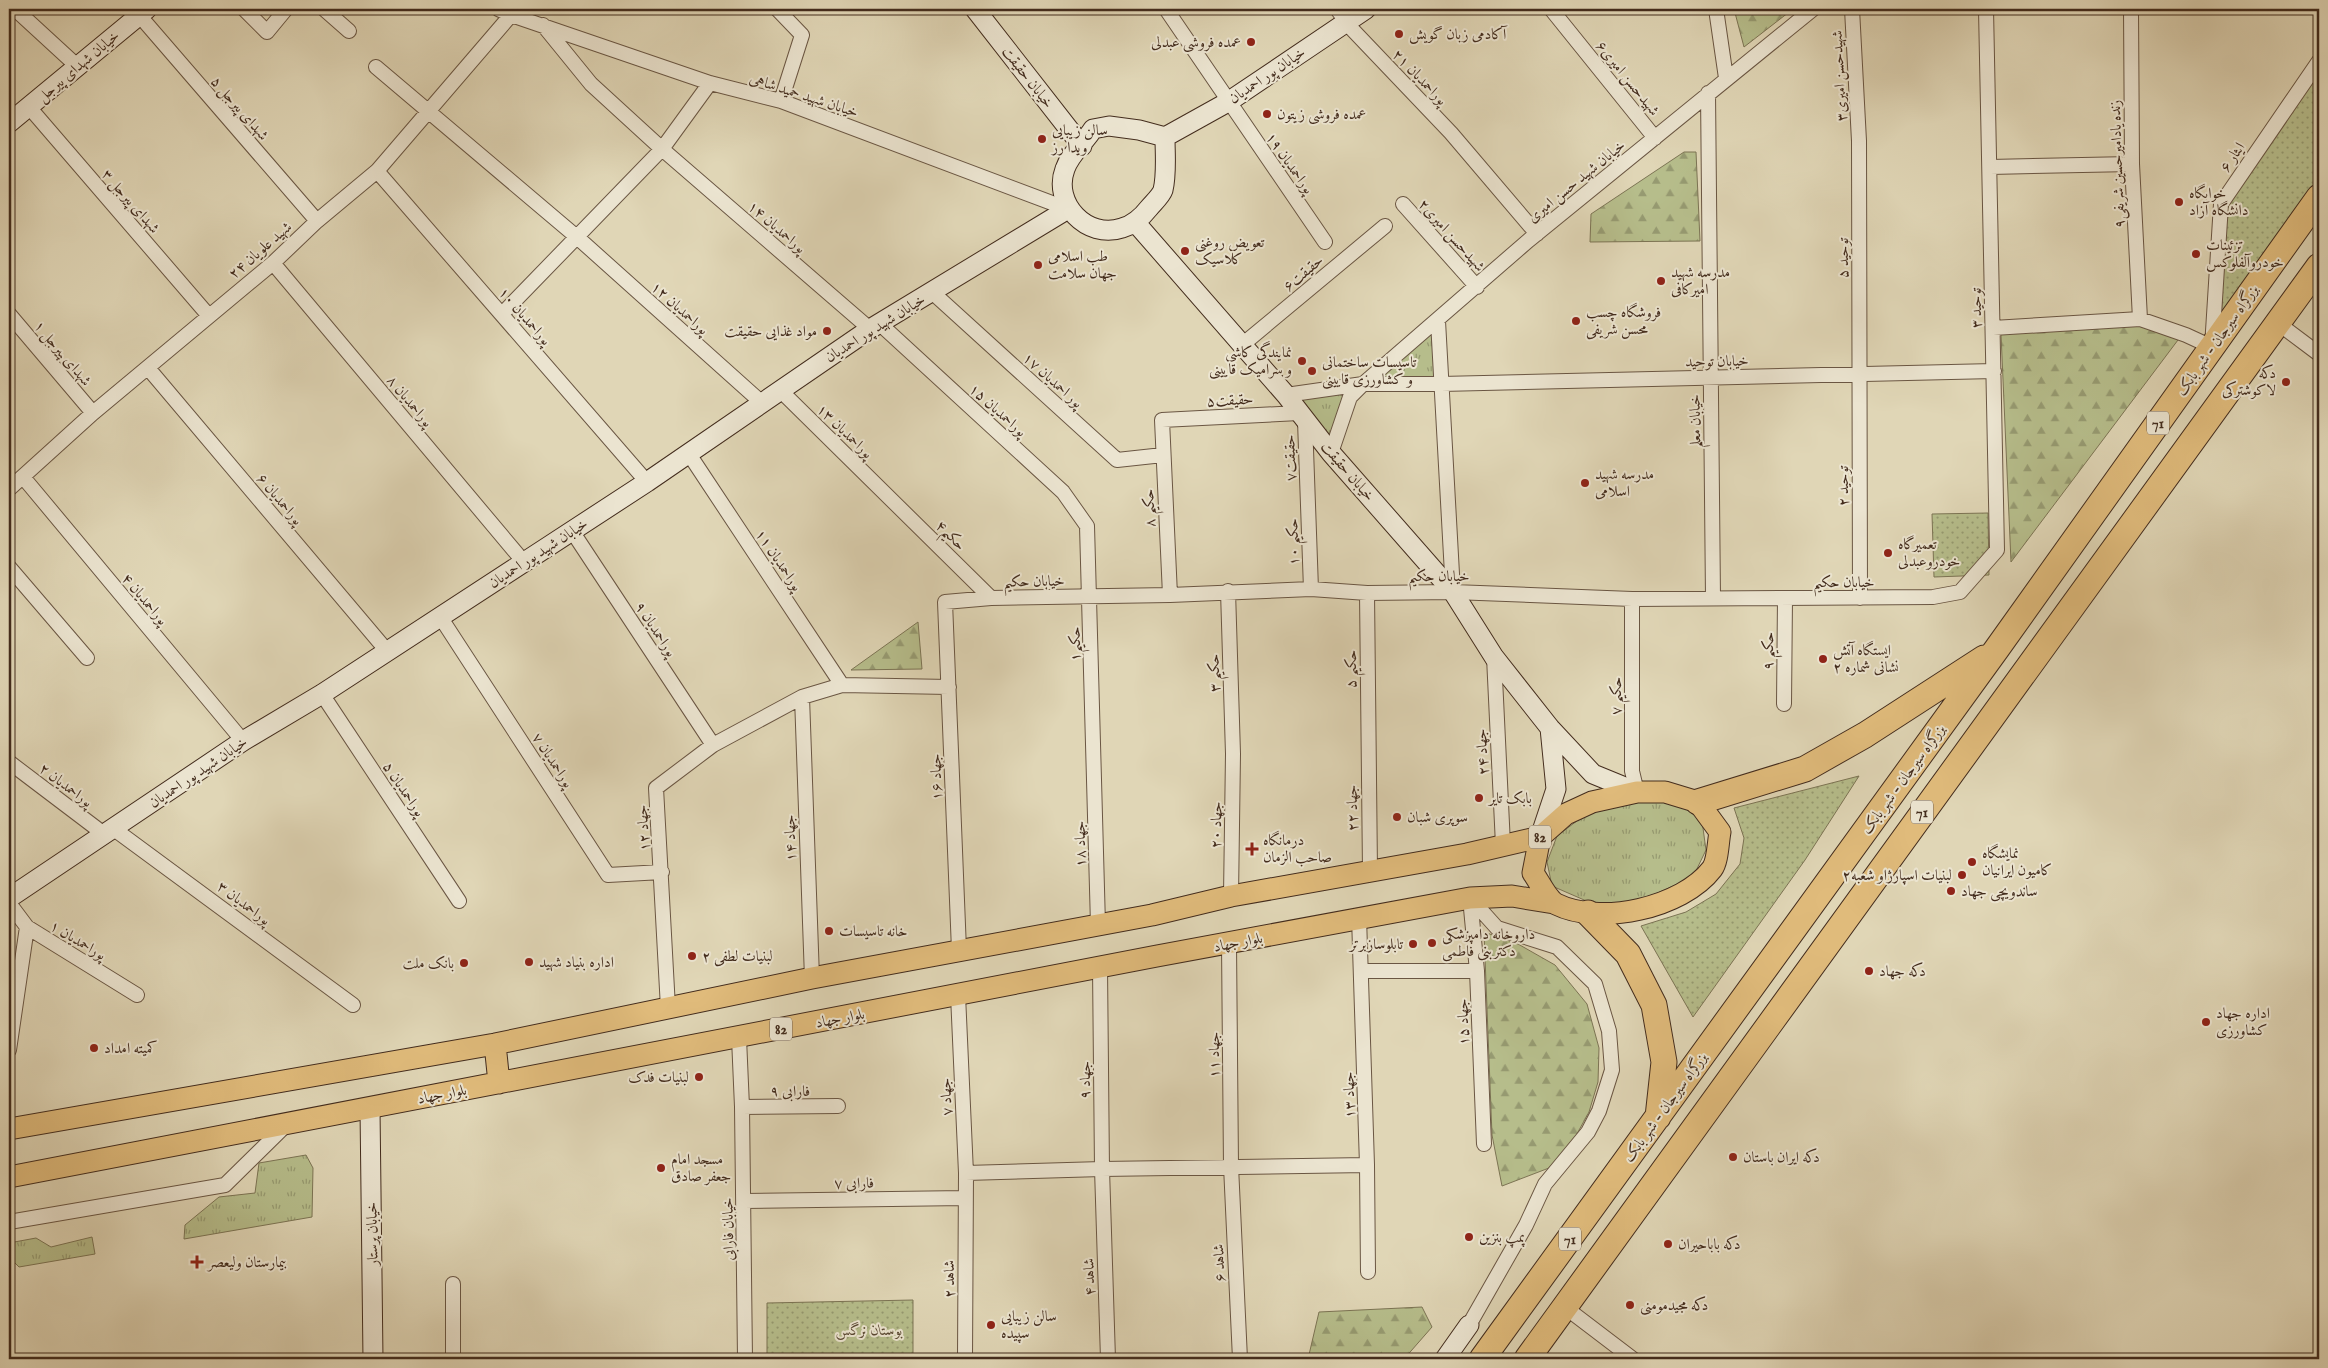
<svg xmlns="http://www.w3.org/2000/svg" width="2328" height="1368" font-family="'IM FELL English',Amiri,serif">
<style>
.grass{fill:url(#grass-tufts);stroke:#7c7454}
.forest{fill:url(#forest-firs);stroke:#7c7454}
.park{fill:url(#park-dots);stroke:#7c7454}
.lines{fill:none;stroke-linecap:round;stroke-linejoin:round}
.street-casing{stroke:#6a5643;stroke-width:16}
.secondary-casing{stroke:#432c1d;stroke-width:21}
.primary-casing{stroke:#432c1d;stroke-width:23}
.highway-casing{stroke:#432c1d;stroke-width:27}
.street{stroke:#ebe4d0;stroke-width:14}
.secondary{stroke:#ebe4d0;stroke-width:19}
.primary{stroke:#e0bb7b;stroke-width:21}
.highway{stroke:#e0bb7b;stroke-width:25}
.poi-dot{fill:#8f2418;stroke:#ebe4d0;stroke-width:2}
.labels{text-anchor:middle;stroke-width:4;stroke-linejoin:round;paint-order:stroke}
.shield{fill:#ebe4d0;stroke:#756353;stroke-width:1}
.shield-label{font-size:14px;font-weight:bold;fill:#432c1d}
.poi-label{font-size:15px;fill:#432c1d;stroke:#ebe4d0;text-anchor:start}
.street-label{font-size:15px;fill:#432c1d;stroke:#ebe4d0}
.park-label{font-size:15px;font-style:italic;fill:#5a4933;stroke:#ebe4d0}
</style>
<defs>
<pattern id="grass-tufts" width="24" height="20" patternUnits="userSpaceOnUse" patternTransform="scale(1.25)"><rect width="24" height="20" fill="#b6bd8b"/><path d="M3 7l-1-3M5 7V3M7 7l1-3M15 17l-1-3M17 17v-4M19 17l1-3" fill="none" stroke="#969a71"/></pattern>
<pattern id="forest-firs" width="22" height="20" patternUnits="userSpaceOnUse" patternTransform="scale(1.25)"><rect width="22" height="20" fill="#b6bd8b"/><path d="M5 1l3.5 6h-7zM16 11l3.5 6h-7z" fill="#969a71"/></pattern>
<pattern id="park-dots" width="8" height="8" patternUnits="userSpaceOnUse" patternTransform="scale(1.25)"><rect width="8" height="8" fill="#b6bd8b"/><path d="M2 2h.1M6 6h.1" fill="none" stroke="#969a71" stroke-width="1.8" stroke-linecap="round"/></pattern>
</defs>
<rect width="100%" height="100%" fill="#e0d6b6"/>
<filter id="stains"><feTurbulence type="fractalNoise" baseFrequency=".004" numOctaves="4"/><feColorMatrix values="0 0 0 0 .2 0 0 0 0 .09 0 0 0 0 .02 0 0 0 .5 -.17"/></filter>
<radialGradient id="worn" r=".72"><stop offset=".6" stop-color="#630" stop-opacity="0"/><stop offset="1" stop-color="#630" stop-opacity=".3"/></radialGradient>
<path class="grass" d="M1437,324L1439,383L1368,382Z
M1361,385L1331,450L1288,396Z
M1649,799L1682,806L1702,821L1706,850L1693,877L1644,899L1598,906L1552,886L1547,862L1557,836L1594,808Z
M306,1155L313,1168L312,1217L184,1239L185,1225L219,1197L255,1193L259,1163Z
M92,1237L95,1254L19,1267L9,1257V1243L36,1238L51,1247Z"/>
<path class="forest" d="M1734,9H1793L1744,47Z
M1684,152H1696L1700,241L1590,242L1591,214Z
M2143,324L2181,336L2011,562L2001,334Z
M918,622L922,669L851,670Z
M1484,932L1518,944L1555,965L1587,1004L1599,1048L1598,1082L1589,1112L1573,1141L1549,1168L1502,1186L1492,1135Z
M1422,1307L1432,1327L1404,1359H1308L1319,1312Z"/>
<path class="park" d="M2319,72V184L2221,323L2225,205Z
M1988,513L1989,575L1934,577L1932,514Z
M1859,776L1805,860L1693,1017L1641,926L1686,912L1716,894L1740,864L1744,838L1734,808Z
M913,1300V1359H767V1303Z"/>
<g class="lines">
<defs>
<path id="street" d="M15,9L77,66
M244,9L267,32L286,9
M324,9L349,31
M498,9L511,15L710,83L781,101L1068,209
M777,9L802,35L781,101
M1166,9L1325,242
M1337,9L1349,26L1451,133L1537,234
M1551,9L1655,138
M1716,9L1726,78
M1852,9L1859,141L1860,598
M2131,9L2132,164L2140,319
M139,15L317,221
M543,25L591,84L662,149L870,329
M376,67L578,238L761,402
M1708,93L1713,598
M29,107L209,316
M1990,167L2132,164
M377,171L647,482
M1403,204L1477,287
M273,263L523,561
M932,292L1117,460L1163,455
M9,314L93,413
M502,314L662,149L710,83
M1438,321L1453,592
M879,323L1063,492L1087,526L1098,925
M2279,324L2319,354
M1993,328L2140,319L2186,335L2212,347L2221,204L2319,61
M1242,345L1385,226
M148,368L387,651
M780,390L991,598
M1286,395L1363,384H1441L1994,371
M1305,421L1311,589
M1331,453L1350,397L1363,384L1529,240L1813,9
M689,454L842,685
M23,477L243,741
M9,489L93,413L273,263L317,221L377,171L511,15
M572,531L713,745
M9,567L87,658
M1228,591L1233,754L1231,896
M1367,593L1370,871
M1170,595L1162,420L1299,413
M1632,599V771L1637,792
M441,618L608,875L662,872
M1494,657L1503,845
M322,694L459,901
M802,697L812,978
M1784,704L1785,598
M9,762L104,834
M114,829L353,1005
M1470,898L1477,971L1484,1144
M9,903L27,927L137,995
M1359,917L1367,1165L1368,1272
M1229,944L1231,1166L1240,1359
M959,950L945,602L991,598L1170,595L1311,589L1367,593L1453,592L1632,599L1933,597L1960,592L1997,550L1986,9
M1100,967L1102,1169L1108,1359
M1362,971H1477
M958,995L966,1173L965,1359
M668,1008L656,788L713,745L802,697L842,685L949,687
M739,1038L742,1107L745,1359
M9,1050L27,927
M742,1107L838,1106
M966,1173L1102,1169L1367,1165
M744,1201L965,1198
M9,1222L225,1185L287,1124
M453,1284V1359
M1566,1308L1633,1359
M1469,1325L1526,1225L1545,1184L1588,1132L1599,1111L1612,1070L1609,1031L1595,984L1557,947L1497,928L1470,898"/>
<path id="secondary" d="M975,9L1082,146
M9,123L147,9
M1109,126L1139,130L1165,137C1165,154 1167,174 1163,190C1161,196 1153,203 1149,208C1142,217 1133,225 1122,228C1087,240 1052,203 1065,169C1070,154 1085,142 1093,129Z
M1165,137L1228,102L1366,9
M1135,222L1286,395L1331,453L1453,592L1494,657L1550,728L1593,774L1637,792
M1540,837L1556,789L1550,728
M9,898L243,741L322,694L647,482L870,329L1068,209
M370,1109L373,1359
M1445,1359L1469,1325"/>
<path id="primary" d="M1637,792H1665L1698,802L1720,832C1718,842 1718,861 1712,869C1682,908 1600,926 1556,904C1547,899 1539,881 1533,873L1540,837L1566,814L1592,802Z
M495,1044L499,1083
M9,1129L495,1044L812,978L1152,915L1231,896L1467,854L1540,837
M9,1177L1157,956L1470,898L1512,896L1554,903"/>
<path id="highway" d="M1698,802L1805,769L1865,735L1984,658
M1588,913L1628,954L1654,1005L1664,1062L1658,1117
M1482,1359L1996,650L2319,197
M1527,1359L2319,266"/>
</defs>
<use href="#street" class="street-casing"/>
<use href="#secondary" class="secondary-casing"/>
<use href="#primary" class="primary-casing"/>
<use href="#highway" class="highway-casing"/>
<use href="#street" class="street"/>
<use href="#secondary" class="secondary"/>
<use href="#primary" class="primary"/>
<use href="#highway" class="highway"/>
</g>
<g class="poi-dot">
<circle cx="1399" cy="34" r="5"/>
<circle cx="1251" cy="42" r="5"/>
<circle cx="1267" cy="114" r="5"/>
<circle cx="1042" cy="139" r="5"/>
<circle cx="2179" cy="202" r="5"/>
<circle cx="1185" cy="251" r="5"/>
<circle cx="2196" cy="254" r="5"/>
<circle cx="1038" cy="265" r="5"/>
<circle cx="1661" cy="281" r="5"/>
<circle cx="1576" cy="321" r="5"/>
<circle cx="827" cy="331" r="5"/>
<circle cx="1302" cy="361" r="5"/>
<circle cx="1312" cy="371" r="5"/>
<circle cx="2286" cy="382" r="5"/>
<circle cx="1585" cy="483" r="5"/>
<circle cx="1888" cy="553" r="5"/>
<circle cx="1823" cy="659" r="5"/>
<circle cx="1479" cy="798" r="5"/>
<circle cx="1397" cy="817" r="5"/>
<path d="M1249.5 841.5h5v5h5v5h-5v5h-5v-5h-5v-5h5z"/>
<circle cx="1972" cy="862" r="5"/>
<circle cx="1962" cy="875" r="5"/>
<circle cx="1951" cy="891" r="5"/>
<circle cx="829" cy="931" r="5"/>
<circle cx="1432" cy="943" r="5"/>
<circle cx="1413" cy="944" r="5"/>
<circle cx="692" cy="956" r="5"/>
<circle cx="529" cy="962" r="5"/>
<circle cx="464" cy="963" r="5"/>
<circle cx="1869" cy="971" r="5"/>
<circle cx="2206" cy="1022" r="5"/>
<circle cx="94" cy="1048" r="5"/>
<circle cx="699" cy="1077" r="5"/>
<circle cx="1733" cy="1157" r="5"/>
<circle cx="661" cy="1168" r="5"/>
<circle cx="1469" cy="1237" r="5"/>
<circle cx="1668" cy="1244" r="5"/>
<path d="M194.5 1254.5h5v5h5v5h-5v5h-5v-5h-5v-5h5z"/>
<circle cx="1630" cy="1305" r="5"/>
<circle cx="991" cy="1325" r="5"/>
</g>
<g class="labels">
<g class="shield">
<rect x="2147" y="411.5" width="22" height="23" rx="4"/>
<rect x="1911" y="800.5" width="22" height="23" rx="4"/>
<rect x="1529" y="825.5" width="22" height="23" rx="4"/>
<rect x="770" y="1017.5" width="22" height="23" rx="4"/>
<rect x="1559" y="1227.5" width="22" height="23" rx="4"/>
</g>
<g class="shield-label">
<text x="2158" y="428">71</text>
<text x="1922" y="817">71</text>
<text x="1540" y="842">82</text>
<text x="781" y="1034">82</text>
<text x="1570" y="1244">71</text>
</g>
<g class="poi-label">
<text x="1409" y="39">آکادمی زبان گویش</text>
<text x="1241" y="47" text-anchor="end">عمده فروشی عبدلی</text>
<text x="1277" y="119">عمده فروشی زیتون</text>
<text x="1052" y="135">سالن زیبایی<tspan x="1052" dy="17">ویدا رز</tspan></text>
<text x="2189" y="198">خوابگاه<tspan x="2189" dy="17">دانشگاه آزاد</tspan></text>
<text x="1195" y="247">تعویض روغنی<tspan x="1195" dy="17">کلاسیک</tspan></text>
<text x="2206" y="250">تزئینات<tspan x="2206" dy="17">خودروآلفلوکس</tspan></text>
<text x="1048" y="261">طب اسلامی<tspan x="1048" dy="17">جهان سلامت</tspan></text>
<text x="1671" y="277">مدرسه شهید<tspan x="1671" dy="17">امیرکافی</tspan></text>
<text x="1586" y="317">فروشگاه چسب<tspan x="1586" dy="17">محسن شریفی</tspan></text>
<text x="817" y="336" text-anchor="end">مواد غذایی حقیقت</text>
<text x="1292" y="357" text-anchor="end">نمایندگی کاشی<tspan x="1292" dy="17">و سرامیک قایینی</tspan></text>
<text x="1322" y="367">تاسیسات ساختمانی<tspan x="1322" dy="17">و کشاورزی قایینی</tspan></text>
<text x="2276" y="378" text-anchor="end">دکه<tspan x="2276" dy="17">لاکوشترکی</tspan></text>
<text x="1595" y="479">مدرسه شهید<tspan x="1595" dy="17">اسلامی</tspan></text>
<text x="1898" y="549">تعمیرگاه<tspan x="1898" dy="17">خودروعبدلی</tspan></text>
<text x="1833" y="655">ایستگاه آتش<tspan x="1833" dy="17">نشانی شماره ۲</tspan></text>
<text x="1489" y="803">بابک تایر</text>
<text x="1407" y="822">سوپری شبان</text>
<text x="1263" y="845">درمانگاه<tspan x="1263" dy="17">صاحب الزمان</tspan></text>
<text x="1982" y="858">نمایشگاه<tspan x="1982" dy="17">کامیون ایرانیان</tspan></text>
<text x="1952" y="880" text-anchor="end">لبنیات اسپارژاو شعبه۲</text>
<text x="1961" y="896">ساندویچی جهاد</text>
<text x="839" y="936">خانه تاسیسات</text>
<text x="1442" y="939">داروخانه دامپزشکی<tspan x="1442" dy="17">دکتربنی فاطمی</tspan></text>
<text x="1403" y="949" text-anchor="end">تابلوسازبرتر</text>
<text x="702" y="961">لبنیات لطفی ۲</text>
<text x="539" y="967">اداره بنیاد شهید</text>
<text x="454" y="968" text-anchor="end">بانک ملت</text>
<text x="1879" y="976">دکه جهاد</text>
<text x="2216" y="1018">اداره جهاد<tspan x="2216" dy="17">کشاورزی</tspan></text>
<text x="104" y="1053">کمیته امداد</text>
<text x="689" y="1082" text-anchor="end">لبنیات فدک</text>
<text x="1743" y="1162">دکه ایران باستان</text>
<text x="671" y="1164">مسجد امام<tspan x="671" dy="17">جعفر صادق</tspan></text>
<text x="1479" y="1242">پمپ بنزین</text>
<text x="1678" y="1249">دکه باباحیران</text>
<text x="208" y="1267">بیمارستان ولیعصر</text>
<text x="1640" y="1310">دکه مجیدمومنی</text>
<text x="1001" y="1321">سالن زیبایی<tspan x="1001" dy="17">سپیده</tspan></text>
</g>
<g class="street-label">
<text transform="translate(78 66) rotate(-40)" y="5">خیابان شهدای پیرجل</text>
<text transform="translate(1267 75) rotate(-34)" y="5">خیابان پور احمدیان</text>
<text transform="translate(1839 76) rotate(-93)" y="5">شهیدحسن امیری۳</text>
<text transform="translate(1028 77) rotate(52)" y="5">خیابان حقیقت</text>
<text transform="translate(1420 77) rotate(46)" y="5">پوراحمدیان ۲۱</text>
<text transform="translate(1628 78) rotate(51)" y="5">شهیدحسن امیری۶</text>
<text transform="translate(804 95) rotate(18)" y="5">خیابان شهید حمید شاهی</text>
<text transform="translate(240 108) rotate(49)" y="5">شهدای پیرجل ۵</text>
<text transform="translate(2232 157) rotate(-56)" y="5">ایثار ۶</text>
<text transform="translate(1290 163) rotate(55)" y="5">پوراحمدیان ۱۹</text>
<text transform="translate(2117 164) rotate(-92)" y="5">زنده یادامیرحسین شریفی۹</text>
<text transform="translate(1576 181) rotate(-39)" y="5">خیابان شهید حسن امیری</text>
<text transform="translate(131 201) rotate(49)" y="5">شهدای پیرجل ۳</text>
<text transform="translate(777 227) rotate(41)" y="5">پوراحمدیان ۱۴</text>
<text transform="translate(1452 235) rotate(48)" y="5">شهیدحسن امیری۲</text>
<text transform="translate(260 250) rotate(-41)" y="5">شهید علویان ۲۴</text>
<text transform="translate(1843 258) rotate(-90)" y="5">توحید ۵</text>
<text transform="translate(1303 273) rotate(-40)" y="5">حقیقت۶</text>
<text transform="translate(680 308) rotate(42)" y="5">پوراحمدیان ۱۲</text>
<text transform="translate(1976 308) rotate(-91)" y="5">توحید ۳</text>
<text transform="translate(525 316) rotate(49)" y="5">پوراحمدیان ۱۰</text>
<text transform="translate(875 328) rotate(-32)" y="5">خیابان شهید پور احمدیان</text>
<text transform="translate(2217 340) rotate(-55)" y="5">بزرگراه سیرجان - شهر بابک</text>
<text transform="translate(63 353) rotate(50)" y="5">شهدای ‍‍‍‍‍‍پیرجل ۱</text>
<text transform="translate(1717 361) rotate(-1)" y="5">خیابان توحید</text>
<text transform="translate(1053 380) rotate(42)" y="5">پور احمدیان ۱۷</text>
<text transform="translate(1230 400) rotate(-3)" y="5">حقیقت۵</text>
<text transform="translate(410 401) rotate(50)" y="5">پوراحمدیان ۸</text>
<text transform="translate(998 410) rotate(42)" y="5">پوراحمدیان ۱۵</text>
<text transform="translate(1695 421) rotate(-91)" y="5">خیابان معلم</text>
<text transform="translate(845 431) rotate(44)" y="5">پوراحمدیان ۱۳</text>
<text transform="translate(1290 458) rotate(-92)" y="5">حقیقت۷</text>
<text transform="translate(1348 471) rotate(49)" y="5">خیابان حقیقت</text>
<text transform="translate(1843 486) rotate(-90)" y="5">توحید ۲</text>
<text transform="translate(280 499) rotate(50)" y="5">پوراحمدیان ۶</text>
<text transform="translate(1149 508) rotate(-93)" y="5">حکیم ۸</text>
<text transform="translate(951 535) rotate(45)" y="5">حکیم۴</text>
<text transform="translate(1293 542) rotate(-92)" y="5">حکیم ۱۰</text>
<text transform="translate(538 553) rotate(-33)" y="5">خیابان شهید پور احمدیان</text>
<text transform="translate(779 560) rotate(56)" y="5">پوراحمدیان ۱۱</text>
<text x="1439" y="581">خیابان حکیم</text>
<text transform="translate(1034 581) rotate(-1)" y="5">خیابان حکیم</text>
<text x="1844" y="587">خیابان حکیم</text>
<text transform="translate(145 599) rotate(50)" y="5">پوراحمدیان ۴</text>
<text transform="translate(656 629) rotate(57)" y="5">پوراحمدیان ۹</text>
<text transform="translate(1075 644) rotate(-91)" y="5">حکیم۱</text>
<text transform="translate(1768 651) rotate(-89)" y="5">حکیم ۹</text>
<text transform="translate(1351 669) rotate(-90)" y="5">حکیم ۵</text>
<text transform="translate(1214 673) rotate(-92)" y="5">حکیم ۳</text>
<text transform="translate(1616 696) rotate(-90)" y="5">حکیم ۷</text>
<text transform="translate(1482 752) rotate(-93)" y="5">جهاد ۲۴</text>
<text transform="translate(553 760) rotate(57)" y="5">پوراحمدیان ۷</text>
<text transform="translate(198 772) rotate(-34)" y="5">خیابان شهید پور احمدیان</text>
<text transform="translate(936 777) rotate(-92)" y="5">جهاد ۱۶</text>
<text transform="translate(1903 779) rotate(-54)" y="5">بزرگراه سیرجان - شهر بابک</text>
<text transform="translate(66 785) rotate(37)" y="5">پوراحمدیان ۲</text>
<text transform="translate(404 789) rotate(56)" y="5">پوراحمدیان ۵</text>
<text transform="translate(1352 808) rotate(-91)" y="5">جهاد ۲۲</text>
<text transform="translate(1216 825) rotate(-89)" y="5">جهاد ۲۰</text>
<text transform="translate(643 828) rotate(-94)" y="5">جهاد ۱۲</text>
<text transform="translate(790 838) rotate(-92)" y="5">جهاد ۱۴</text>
<text transform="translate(1080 844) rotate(-91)" y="5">جهاد ۱۸</text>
<text transform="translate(244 903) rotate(37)" y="5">پوراحمدیان ۳</text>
<text transform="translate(78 940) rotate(31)" y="5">پوراحمدیان ۱</text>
<text transform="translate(1238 942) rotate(-11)" y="5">بلوار جهاد</text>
<text transform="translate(840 1018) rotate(-11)" y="5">بلوار جهاد</text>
<text transform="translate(1463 1022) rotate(-92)" y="5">جهاد ۱۵</text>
<text transform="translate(1214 1055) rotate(-90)" y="5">جهاد ۱۱</text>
<text transform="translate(1085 1080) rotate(-90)" y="5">جهاد ۹</text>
<text x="790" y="1096">فارابی ۹</text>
<text transform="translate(442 1094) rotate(-11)" y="5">بلوار جهاد</text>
<text transform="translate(1349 1095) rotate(-92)" y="5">جهاد ۱۳</text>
<text transform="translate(946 1097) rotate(-93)" y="5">جهاد ۷</text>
<text transform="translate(1665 1107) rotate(-54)" y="5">بزرگراه سیرجان - شهر بابک</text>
<text transform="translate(854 1183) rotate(-1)" y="5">فارابی ۷</text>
<text transform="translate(728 1229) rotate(-91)" y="5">خیابان فارابی</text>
<text transform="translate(372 1234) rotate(-91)" y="5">خیابان پرستار</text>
<text transform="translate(1219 1263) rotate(-93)" y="5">شاهد ۶</text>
<text transform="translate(1089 1277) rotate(-92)" y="5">شاهد ۴</text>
<text transform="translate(949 1279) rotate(-90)" y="5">شاهد ۲</text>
</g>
<g class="park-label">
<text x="869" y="1335">بوستان نرگس</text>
</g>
</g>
<rect width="2328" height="1368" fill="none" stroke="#e0d6b6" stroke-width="30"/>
<rect x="10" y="10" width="2308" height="1348" fill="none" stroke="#432c1d" stroke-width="2.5"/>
<rect x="15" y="15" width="2298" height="1338" fill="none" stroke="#432c1d"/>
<rect width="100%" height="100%" filter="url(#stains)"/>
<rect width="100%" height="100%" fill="url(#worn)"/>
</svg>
